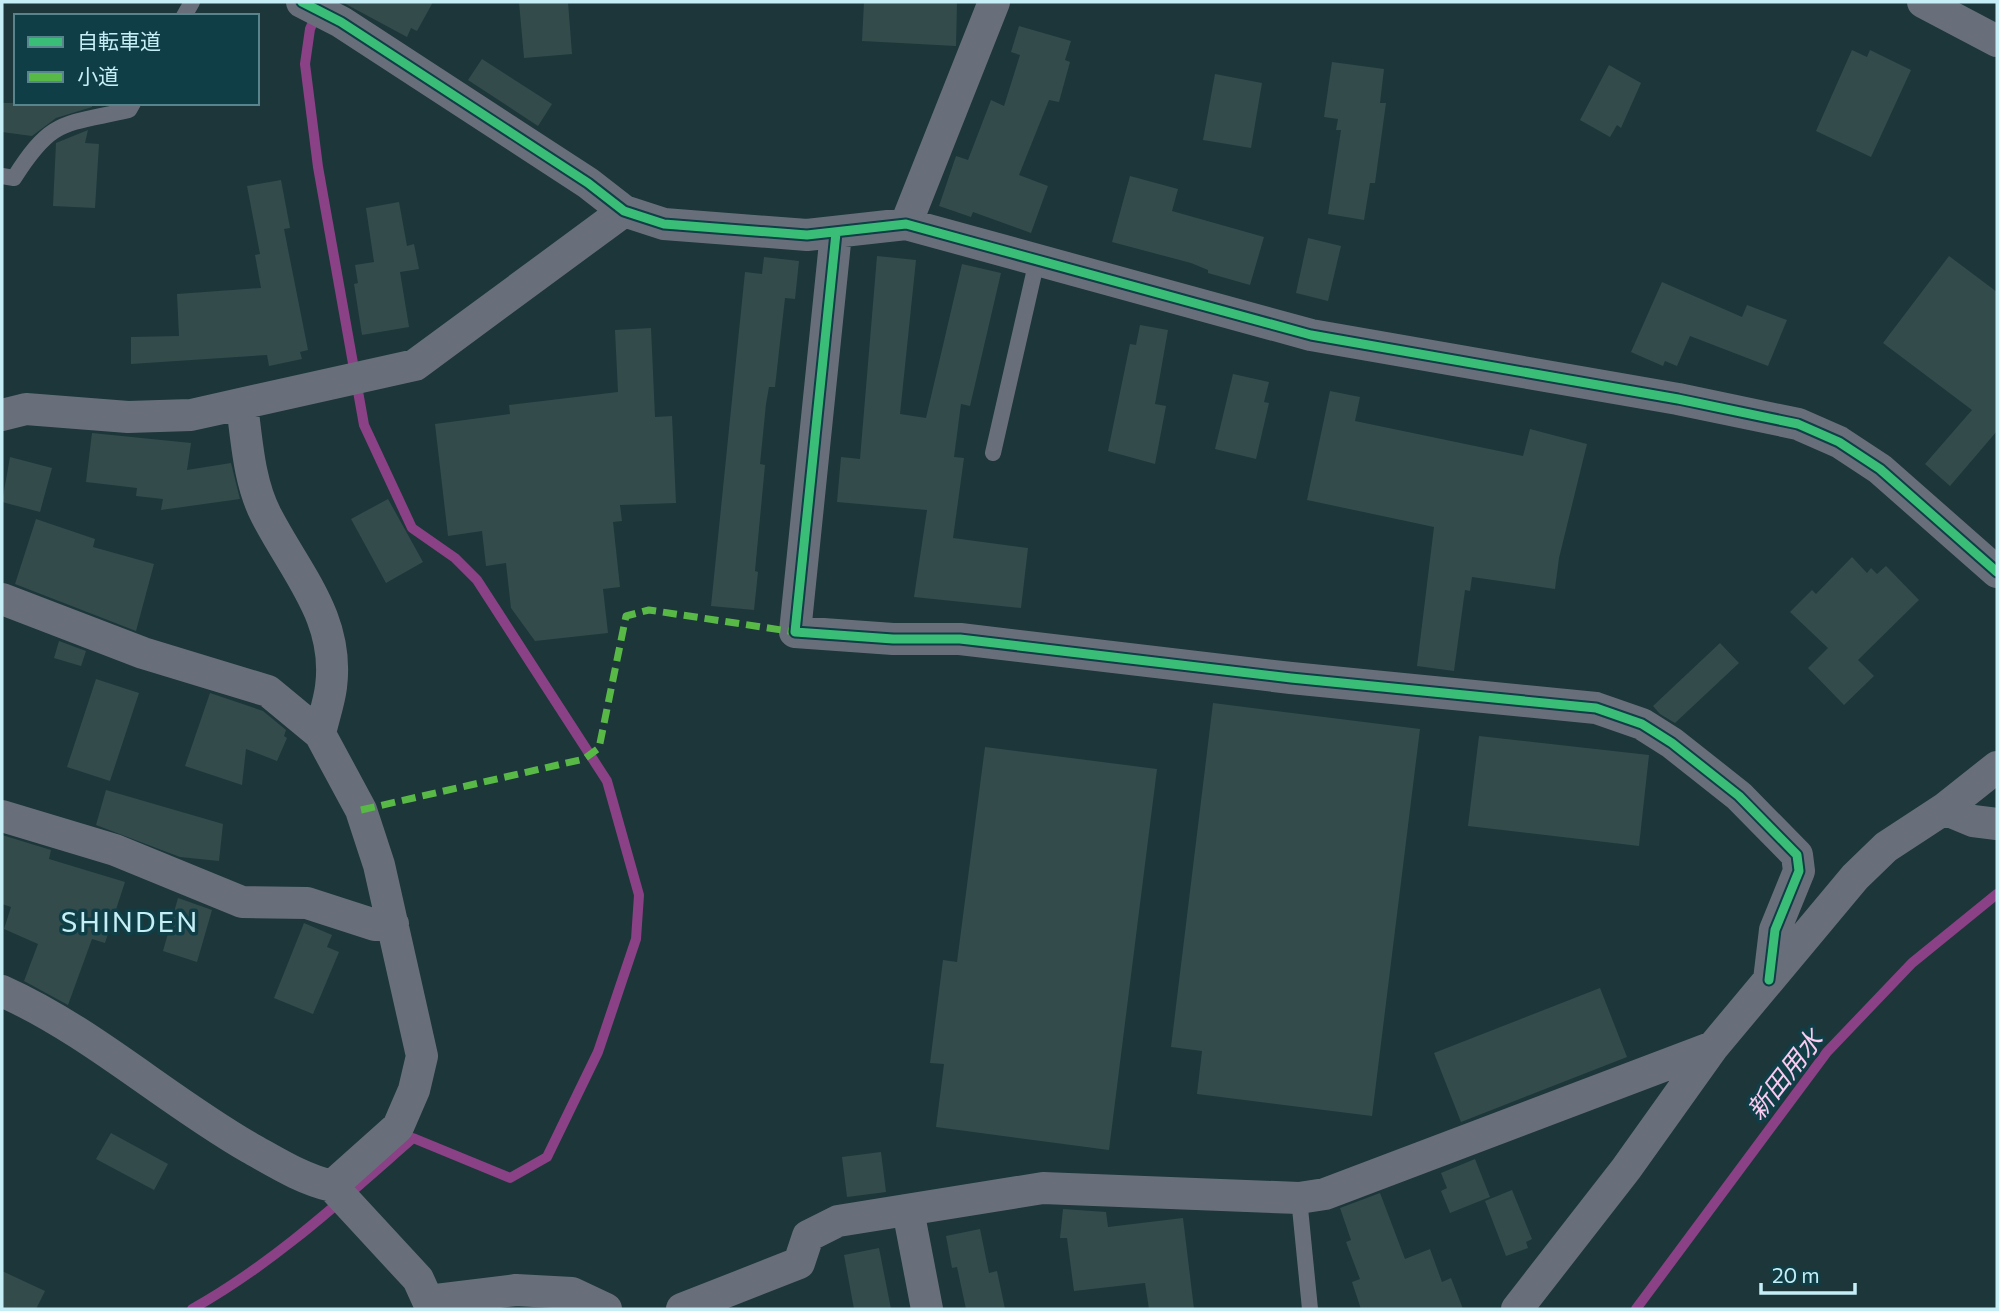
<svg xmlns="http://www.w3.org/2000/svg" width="1999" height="1311" font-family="Commissioner,'Noto Sans JP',sans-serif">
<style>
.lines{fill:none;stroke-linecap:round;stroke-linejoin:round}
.stream{stroke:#8b4185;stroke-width:10}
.building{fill:#344b4c}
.lane{stroke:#686f7b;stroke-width:16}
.street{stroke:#686f7b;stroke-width:32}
.quiet{stroke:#58b947;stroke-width:7;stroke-dasharray:14 7;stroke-linecap:butt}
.cycleway-casing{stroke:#0f3e47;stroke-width:13}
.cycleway{stroke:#3abd76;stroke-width:9}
.labels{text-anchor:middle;stroke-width:7;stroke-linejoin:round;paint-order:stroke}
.water-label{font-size:26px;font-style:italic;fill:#f8cbf0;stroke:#0f3e47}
.quarter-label{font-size:28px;letter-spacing:2px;fill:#c6eef6;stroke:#0f3e47}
</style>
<rect width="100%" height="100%" fill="#1c363a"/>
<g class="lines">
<path class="stream" d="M192,1309C273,1264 343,1199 413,1138L510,1178L547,1157L598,1052L636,939L639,895L607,781L477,580L455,558L412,528L364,425L318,167L305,64L310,29L316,15
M1636,1309L1827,1052L1912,963L1997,894"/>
</g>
<path class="building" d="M342,2H433L417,31L411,28L407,37Z
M519,2H568L572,54L524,58Z
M864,2H957L956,46L862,41Z
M1019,26L1071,41L1065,60L1070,62L1059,102L1049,100L1019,175L1048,186L1031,233L973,212L971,217L939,206L956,156L968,160L991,100L1004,106L1020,55L1011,52Z
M1852,50L1867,57L1870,50L1911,70L1871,157L1816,131Z
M482,59L552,104L538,126L468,80Z
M1332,62L1384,69L1380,103H1386L1375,183H1370L1364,220L1328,214L1341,130H1336L1338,119L1324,117Z
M1609,65L1641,83L1621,128L1617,125L1610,137L1580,120Z
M1215,74L1262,83L1251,148L1203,140Z
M2,103H92V107L56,118L32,136L2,132Z
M88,130L85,143L99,144L95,208L53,206L56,143Z
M1130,176L1178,189L1172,211L1264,237L1250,285L1208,273V270L1191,263L1112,242Z
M281,180L290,228L284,229L308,350L300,352L302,359L269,366L267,355L131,364V337L179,336L177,294L261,288L255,255L260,254L247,186Z
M399,202L407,246L414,244L419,269L400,272L409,327L362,335L354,284L358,283L355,265L374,262L366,208Z
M1308,238L1341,246L1328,301L1296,293Z
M877,256L916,260L900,414L926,418L962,264L1001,273L970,406L961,404L954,457L964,458L953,538L1028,548L1021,608L914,597L927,510L837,502L841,457L860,459Z
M1949,256L1997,292V431L1950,486L1925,464L1972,410L1883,343Z
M764,257L799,261L795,299L785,298L775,387H769L766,404L760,464L765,465L755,571L758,572L754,610L711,606L745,272L762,274Z
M1662,282L1742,317L1747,305L1787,320L1768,366L1690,336L1677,366L1665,361L1663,366L1631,352Z
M1140,325L1168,330L1155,404L1166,406L1155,464L1108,451L1130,344L1136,345Z
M651,328L655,417L672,416L676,503L620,505L622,521L613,522L620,587L603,589L608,633L535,641L511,608L506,563L486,566L482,531L448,536L435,424L510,414L509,405L618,392L615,330Z
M1233,374L1269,382L1264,402L1269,403L1256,459L1215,449Z
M1330,391L1360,397L1355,421L1523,456L1530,429L1587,444L1559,558L1555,589L1472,577L1470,591L1465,590L1454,671L1417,666L1434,527L1307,500Z
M92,433L191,443L187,470L231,463L240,499L161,510L163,499L136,496L137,488L86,482Z
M10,457L52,468L40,512L2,502Z
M388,499L423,562L386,583L351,519Z
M36,519L95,539L93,547L154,564L136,631L15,584Z
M1852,557L1867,573L1871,568L1877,574L1886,566L1919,600L1858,660L1874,676L1844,705L1808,668L1828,648L1790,612L1812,590L1816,594Z
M59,641L86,651L81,666L54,658Z
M1720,643L1739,663L1675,723L1660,714L1653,706Z
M96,679L139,693L110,781L67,767Z
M210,693L263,711L286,730L284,736L287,738L277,761L246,749L242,785L185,766Z
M1213,703L1420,729L1372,1116L1197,1094L1202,1051L1171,1047Z
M1479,736L1649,755L1639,846L1468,826Z
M985,747L1157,769L1109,1150L936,1127L944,1064L930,1063L943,960L957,962Z
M106,790L223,824L219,861L180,857L96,825Z
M2,835L51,850L49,859L125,882L105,943L92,939L68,1005L24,981L38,944L4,929L11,907L2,904Z
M178,898L212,910L197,962L163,951Z
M304,923L332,935L327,947L339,952L313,1014L274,998Z
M1600,988L1627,1057L1461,1122L1434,1053Z
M111,1133L168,1164L154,1190L96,1159Z
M881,1152L886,1192L847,1197L842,1157Z
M1475,1159L1490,1197L1450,1213L1441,1191L1447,1188L1441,1173Z
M1512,1190L1532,1239L1526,1242L1528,1248L1506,1256L1485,1201Z
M1380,1193L1405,1259L1430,1249L1442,1282L1451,1278L1463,1309H1361L1352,1282L1360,1279L1346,1242L1351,1240L1340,1208Z
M1063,1209L1106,1212L1108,1227L1183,1218L1194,1309H1149L1145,1283L1074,1291L1067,1238H1060Z
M980,1229L989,1273L997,1271L1005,1309H966L957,1267L952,1268L946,1236Z
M879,1248L891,1309H854L844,1255Z
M2,1271L45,1291L36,1309H2Z"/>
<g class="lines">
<path class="lane" d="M184,16L192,2
M2,176L14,178C52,118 63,125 129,110L133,103
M993,453L1037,260
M1299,1198L1310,1309"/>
<path class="street" d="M302,2L341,22L588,183L624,211L664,224L807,235L906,224L1311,335L1678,399L1798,424L1839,442L1880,469L1997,572
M1923,2L1997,41
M906,224L994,2
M836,233L795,632L893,639H960L1291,678L1596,708L1642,724L1672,743L1739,796L1797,855L1799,871L1775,930L1769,980
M242,405C247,442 249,482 266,515C295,572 340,618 331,687C329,703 323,719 320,734L361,810L379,865L422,1056L414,1090L398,1127L332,1186L418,1279L428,1301L516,1290L572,1293L606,1309
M2,415L26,409L128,417L191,415L415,365L624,211
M2,599L143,653L268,691L320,734
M1944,809L1973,821L1997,824
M2,816L115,850L242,902L307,903L375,925L393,924
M2,991C91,1031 165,1099 250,1148C277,1163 302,1179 332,1186
M908,1210L927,1309
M682,1309L799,1263L808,1236L838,1221L1043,1188L1299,1198L1325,1194L1713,1047
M1517,1309L1626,1169L1713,1047L1855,877L1886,847L1944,809L1997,767"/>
<path class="quiet" d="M361,810L584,759L599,748L626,616L649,610L795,632"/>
<defs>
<path id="cycleway" d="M302,2L341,22L588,183L624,211L664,224L807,235L906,224L1311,335L1678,399L1798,424L1839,442L1880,469L1997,572
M836,233L795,632L893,639H960L1291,678L1596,708L1642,724L1672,743L1739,796L1797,855L1799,871L1775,930L1769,980"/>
</defs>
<use href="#cycleway" class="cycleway-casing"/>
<use href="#cycleway" class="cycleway"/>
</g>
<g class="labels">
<g class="water-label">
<text transform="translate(1785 1075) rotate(-52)" y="9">新田用水</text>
</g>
<g class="quarter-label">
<text x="130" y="932">SHINDEN</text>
</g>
</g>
<rect width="1999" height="1311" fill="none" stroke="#c6eef6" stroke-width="7"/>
<rect x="14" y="14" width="245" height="91" fill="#0f3e47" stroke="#58848d" stroke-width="2"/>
<rect x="28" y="37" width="35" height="10" fill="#3abd76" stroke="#58848d" stroke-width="2"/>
<text x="77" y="49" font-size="21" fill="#c6eef6">自転車道</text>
<rect x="28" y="72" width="35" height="10" fill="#58b947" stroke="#58848d" stroke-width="2"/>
<text x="77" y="84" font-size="21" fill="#c6eef6">小道</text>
<path d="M1761 1283v10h94v-10" fill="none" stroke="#c6eef6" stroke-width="3.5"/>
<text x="1772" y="1283" font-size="21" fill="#c6eef6" stroke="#0f3e47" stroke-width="5" paint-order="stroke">20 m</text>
</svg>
